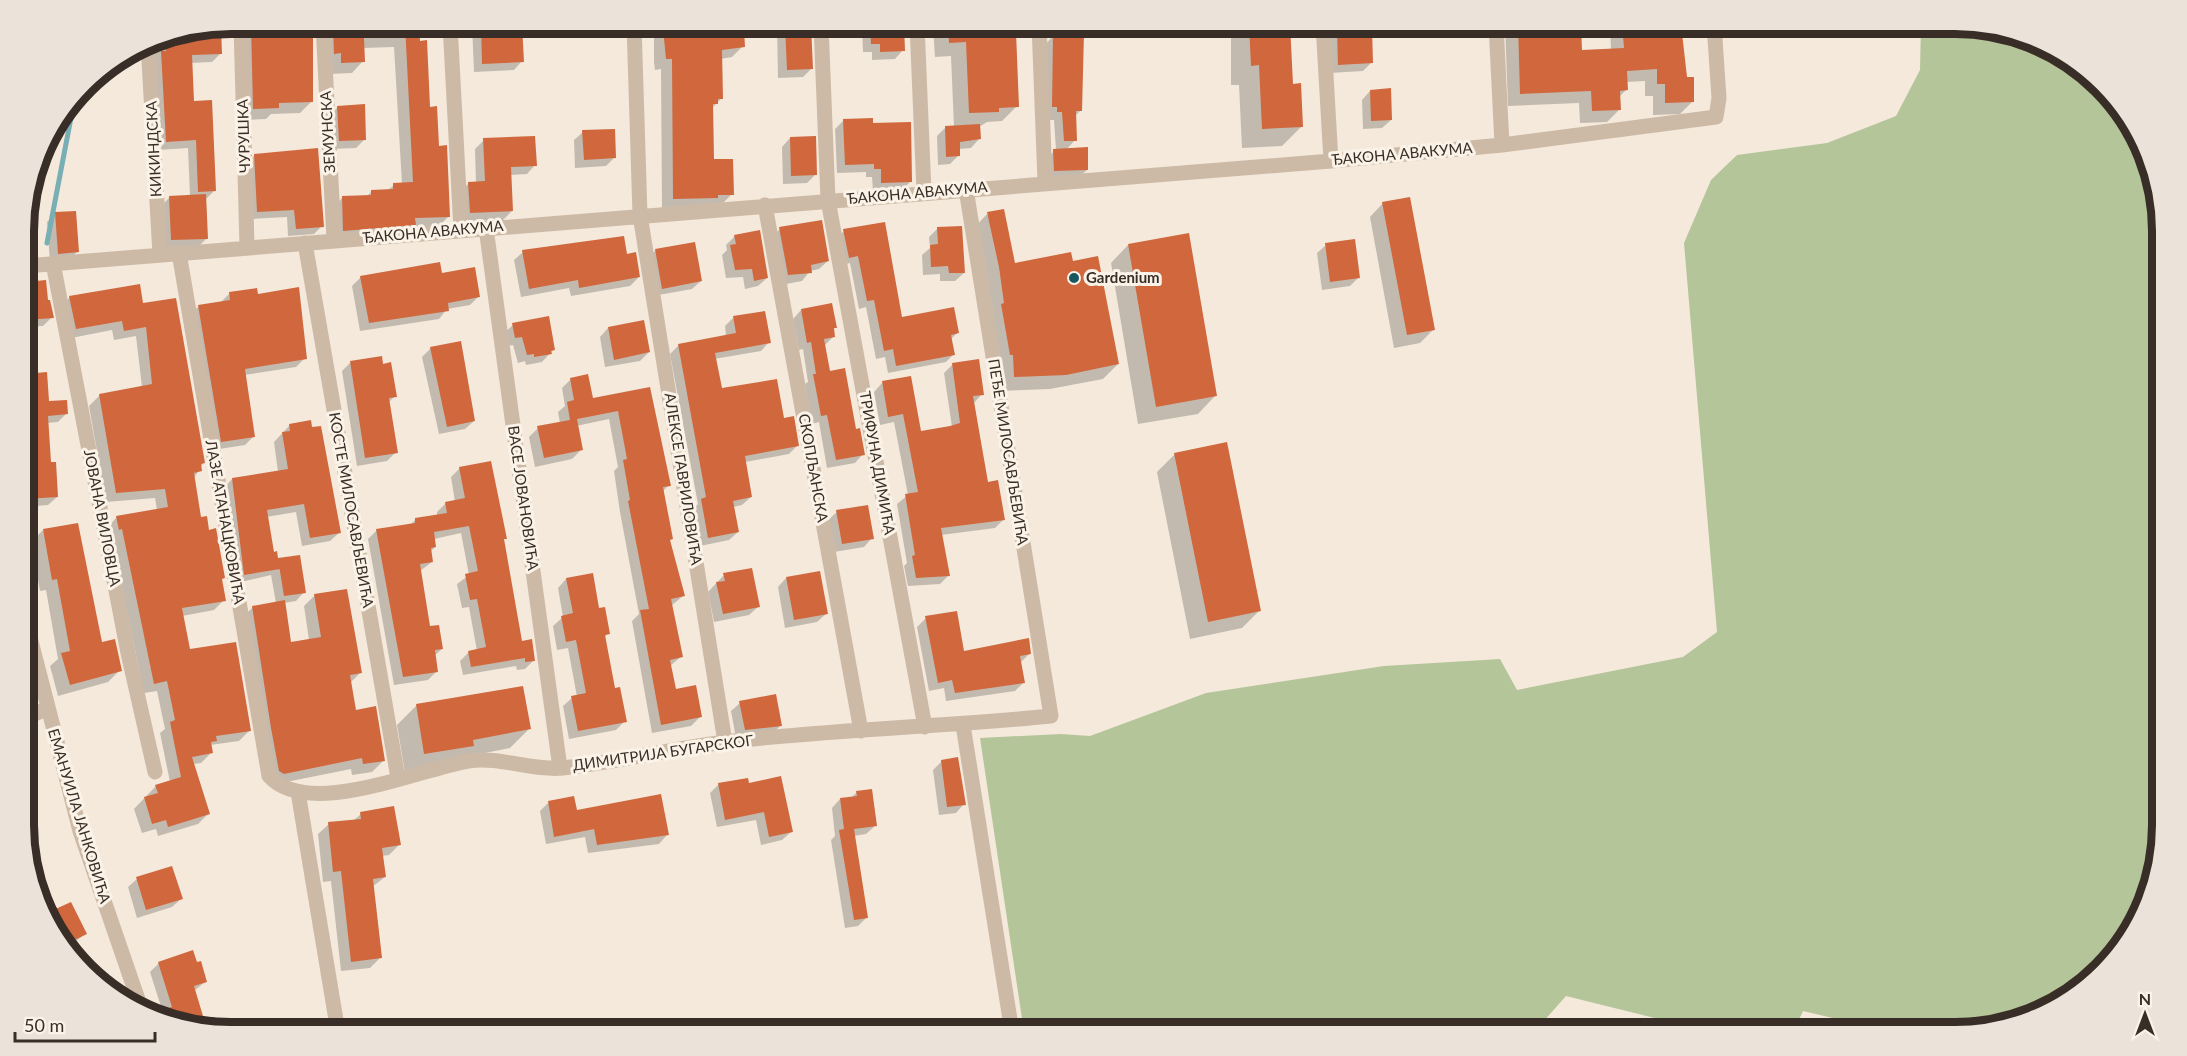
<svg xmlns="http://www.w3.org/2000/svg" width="2187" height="1056" font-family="Lato,sans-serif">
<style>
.green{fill:#b5c59a}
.shadow{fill:#0003}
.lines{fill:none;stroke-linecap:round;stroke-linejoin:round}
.stream{stroke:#78afb4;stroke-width:5}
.building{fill:#d0673d}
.street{stroke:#cdbaa6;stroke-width:15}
.poi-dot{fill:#19575e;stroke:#fbf3e8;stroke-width:2}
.labels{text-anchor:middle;stroke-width:6;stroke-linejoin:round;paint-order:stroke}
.street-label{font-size:15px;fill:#392e27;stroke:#fbf3e8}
.poi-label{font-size:15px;font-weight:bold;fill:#392e27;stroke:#fbf3e8;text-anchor:start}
.rim{fill:none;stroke:#392e27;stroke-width:8}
</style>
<rect width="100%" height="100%" fill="#f4e9db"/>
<path class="green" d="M1921,24H1955L2047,45L2120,106L2161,205L2163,824L2142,916L2070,997L1968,1032H1892L1803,1011L1793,1032H1711L1566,996L1534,1032H1024L980,738L1061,734L1090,736L1206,693L1384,666L1500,659L1517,690L1683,657L1717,632L1684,243L1711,180L1737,155L1827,143L1896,116L1920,70Z"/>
<path class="shadow" d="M238,24H417L429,108L449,216L437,228L332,242L331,210L342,198L366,197L372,191L388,190L394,185L402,184L394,47L363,48V61L352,73L330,74L320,31L312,26V101L300,113L271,114L266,119L242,120Z
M472,24H521L522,61L514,70L474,72Z
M654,24H707V29L743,46L732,57L720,59L722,98L712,108L713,161L732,194L721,205L662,210L661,69L655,70L654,62Z
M777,24H806L812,68L803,77L778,78Z
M862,24H903V50L895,59L872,60V52H863Z
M936,24H994V34L1017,106L1002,121L987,122L979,127V139L971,148L958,149L959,155L950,164L938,165L937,136L945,128L954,127L951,56L935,57L933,27Z
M1231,24H1288L1292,85L1302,126L1282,146L1242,148L1239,85H1231Z
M1327,24H1370L1372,62L1363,71L1330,73Z
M1505,24H1579L1580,51L1611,50L1610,24H1680L1685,79L1692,102L1680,114L1653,115V96H1645V81L1626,82V90L1619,97L1620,109L1607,122L1580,123L1579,103L1508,106Z
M220,26L221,53L212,62L190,63L193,103L215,190L206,199L207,238L198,247L163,248L161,206L170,197L190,196L188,148L158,150L153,40Z
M1053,36L1081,110L1074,117L1075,140L1066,150L1087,170L1078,178L1046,179L1045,159L1056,150L1054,120H1049L1045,45Z
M1370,91L1391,120L1382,128L1363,129L1362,100Z
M338,107L365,139L356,148L331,149L329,116Z
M844,120L872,125L911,181L902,190L873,191L872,177H866V172L837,173L835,129Z
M583,132L614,158L606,166L575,168L574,140Z
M790,138L816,174L807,183L783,184L782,147Z
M484,140L535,165L527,174L510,175L512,211L503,220L462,221L460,192L469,183H476L475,149Z
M42,154L48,156L42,185L31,193Z
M255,155L322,226L314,234L288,236L287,217L250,219L247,163Z
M1383,203L1433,330L1420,343L1394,348L1370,217Z
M55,214L78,251L69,260L50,262L47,222Z
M987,214L1014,265L1072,262L1118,364L1103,379L1050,389L1000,391L973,229Z
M938,228L964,273L955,281H940V274L923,275L922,255L930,248L929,237Z
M780,229L828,261L819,269L810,271L802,281L786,284L771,238Z
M844,231L901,319L957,333L951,339L954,354L946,362L888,373L885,357L876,359L866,307L859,309L850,263L841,265L836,239Z
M735,236L767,278L758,286L745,289L743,277L726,278L722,255L727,250L726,245Z
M1128,245L1215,396L1198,414L1138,424L1111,263Z
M1326,245L1359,277L1350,286L1322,290L1317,253Z
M656,250L701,281L692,289L653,296L647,259Z
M523,252L626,256L639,277L630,286L571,296L569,288L521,297L514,260Z
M441,275L479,296L470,305L447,309L439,319L360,331L352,286L361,277Z
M45,282L46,302L52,317L43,326L25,327L29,375L48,403L66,414L58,422L47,423L49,464L57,497L48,505L25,507V283Z
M229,294L257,296L305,358L296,367L244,375L254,436L245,445L213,450L190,315L199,306L220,303Z
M70,297L141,304L204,462L194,478L200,519L208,531L223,578L221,580L224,600L214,610L182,616L189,651L250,730L239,741L210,745L212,752L201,763L193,764L208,814L198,824L158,836L156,829L142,833L134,809L156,786L170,782L160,733L165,729L157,691L144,693L112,539L107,528L117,517L157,510L155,498L106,502L89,406L99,396L142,387L136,336L114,340L112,330L66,339L60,308Z
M801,310L835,327L833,330L834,336L825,345L829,373L863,454L855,463L827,468L819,422L812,424L805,384L808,382L803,349L799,350L793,319Z
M733,318L769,342L761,351L714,359L720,390L783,420L797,446L789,454L745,462L751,497L742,505L733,507L738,532L729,540L700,546L693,509L698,504L670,354L679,345L726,336L725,326Z
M513,325L554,349L542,362L526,365L525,361L518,363L513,345L506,346L504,333Z
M608,328L649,352L640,361L605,367L600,337Z
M431,348L474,421L465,429L439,434L422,357Z
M381,358L395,396L388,403L396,452L387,461L357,466L342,371L350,363Z
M953,364L982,394L974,403L987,484L1004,519L995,528L941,535L949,575L940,584L908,586L904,566L907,563L897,504L908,495L894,422L880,425L874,392L882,383L920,433L952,427L944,373Z
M571,379L591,400L649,389L669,485L662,492L671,539L669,541L683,596L671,606L682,656L670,666L675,691L700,717L691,726L652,733L632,621L639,614L620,512L614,471L618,467L609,419L576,426L581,450L572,459L535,467L529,437L538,428L560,423L558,412L565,406L562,388Z
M290,425L339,533L330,541L302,546L296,512L266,517L272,553L304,592L296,601L284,603L290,644L309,640L304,606L315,595L360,673L350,683L355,712L384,760L372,772L352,775L351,769L271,785L241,619L253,607L276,603L271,575L236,583L224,488L232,479L278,472L274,442Z
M1175,454L1259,611L1242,628L1190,639L1157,472Z
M460,468L505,538L503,541L520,642L534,660L525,669L517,670L516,666L463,675L460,661L469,652L477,651L469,607L462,608L457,584L469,575L461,533L434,539L435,547L430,552L432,562L420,571L429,628L442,649L434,656L437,671L428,680L394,685L368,539L377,530L410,525L415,520L437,516V512L445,504L455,502L451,477Z
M837,512L872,538L864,547L834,552L828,520Z
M43,530L101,644L120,670L108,682L58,696L50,666L58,659L46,590L40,591L31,542Z
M724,575L758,607L749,615L714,622L708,592Z
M786,578L826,614L817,622L785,628L778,587Z
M566,579L598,610L608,633L604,638L614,690L625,721L616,730L569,739L563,706L572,698L577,697L568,648L557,650L553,626L563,617L558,588Z
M926,618L963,652L1030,653L1021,662L1023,683L1015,691L946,701L944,688L929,691L917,627Z
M740,703L781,725L772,734L736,738L731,711Z
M417,705L529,729L510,748L460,758L405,773L397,725Z
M942,761L964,804L956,813L939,815L933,770Z
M719,784H748L791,832L782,840L761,845L756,820L717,827L710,793Z
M857,792L875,826L866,834L853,836L867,917L858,926L845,928L831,840L835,836L832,808L840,799L851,798Z
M548,803L576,811L667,835L659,844L588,853L585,837L546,844L540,811Z
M361,814L400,844L389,855L382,856L385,877L372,887L380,958L370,968L341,971L331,881L323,882L318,834L329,824L353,821Z
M137,879L181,899L172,907L137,918L128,887Z
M70,904L85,934L66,949L51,913Z
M159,963L196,964L206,981L194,991L205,1026L161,1015L163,1013L150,972Z"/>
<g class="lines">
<path class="stream" d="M47,243L74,102"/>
</g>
<path class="building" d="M251,24H313V102L279,103V108L253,109Z
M333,24H395V36L364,38L365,62L341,63V53L334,54Z
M405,24H419L420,41L427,40L430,107L437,106L439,146L447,145L450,217L415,218L416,225L343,231L342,196L371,195V190L393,189V183L413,182Z
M481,24H522L524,62L482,64Z
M870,24H904L905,51L880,52V44H871Z
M948,24H995L996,33L1016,32L1019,107L999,108V112L969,113L966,42L949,43Z
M1249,24H1290L1293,84L1301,83L1303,127L1262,129L1259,65L1251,66Z
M1518,24H1581L1582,50L1624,48L1622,24H1681L1687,77H1694V102L1665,103V84H1657V69L1627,71L1628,90L1620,91L1621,110L1592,111L1591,91L1520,94Z
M811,25L813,69L787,70L785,26Z
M221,26L222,54L192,55L194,101L212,100L216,191L198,192L196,140L166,142L161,51H166V42L197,40L196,31Z
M725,27L744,30L745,47L722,50L723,99H718V104H713L714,159H733L734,195H718V198L673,199L672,59H666L663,28Z
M1372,28L1373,63L1338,65L1337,30Z
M1084,33L1082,111H1076L1077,141H1064L1062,112H1057V107H1052L1053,35Z
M1391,88L1392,120L1371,121L1370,90Z
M365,104L366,140L339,141L337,106Z
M873,118V123L911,122L912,182L881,183V169H874V164L845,165L843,119Z
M980,124L981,139L960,142V156L946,157L945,126Z
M615,129L616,158L584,160L582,130Z
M535,136L537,166L511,167L513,211L470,213L468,182L485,181L483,138Z
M816,136L817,175L791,176L790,137Z
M1088,147V170L1054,171L1053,149Z
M318,148L324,227L296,229L294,210L257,212L254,154Z
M206,194L208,239L171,240L169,196Z
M1410,197L1435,330L1407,335L1382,202Z
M1004,209L1015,263L1071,252L1073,261L1098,256L1119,364L1066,375L1014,377L1013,355H1010L1001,304L1004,303L999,267L987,212Z
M76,211L79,252L58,254L55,212Z
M822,220L829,261L811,265L812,273L788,275L779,227Z
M885,222L902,317L954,307L959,333L951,335L955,355L896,366L893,349L884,351L874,300L867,301L858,256L849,258L843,229Z
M962,226L965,273H949L948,266L931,267L930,245L938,244L937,227Z
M760,230L768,278L754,281L752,269L735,270L730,245L736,244L734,235Z
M1189,233L1217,396L1156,407L1128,244Z
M624,236L627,254L636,252L640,277L579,288L578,280L529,289L522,250Z
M1355,239L1360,278L1330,282L1325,243Z
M695,242L702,281L662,289L655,249Z
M440,262L442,273L475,267L480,297L448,303L449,311L369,323L360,276Z
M46,280L48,300H50L54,318L25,320V282Z
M140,284L143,303L176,298L205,463L201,464L202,471L194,473L201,517L207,516L209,530L216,528L225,578L222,579L226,601L182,608L190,649L236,642L251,731L216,736L217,741L211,742L213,753L192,757L210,814L168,827L166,820L152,824L144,797L158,793L155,785L181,777L170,722L175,720L167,681L154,684L122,529L119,530L116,516L168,507L165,489L116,493L99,394L152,384L146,327L124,331L122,321L76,329L69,296Z
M299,287L307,359L245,369L255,437L221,442L198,305L230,300L229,292L257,288L258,294Z
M832,303L837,328H834L835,337L824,339L830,371L845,368L856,429L860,428L865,455L836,460L827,415L821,416L813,374H816L811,342L807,343L801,309Z
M765,311L771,343L715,353L722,388L777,379L784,418L794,416L799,446L745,456L752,497L733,501L739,532L708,538L701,499L706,497L678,344L736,333L733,316Z
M549,316L555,350L551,351L552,354L534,357V354L527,355L522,337L515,338L512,323Z
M644,320L650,352L614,360L608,327Z
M461,341L475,421L447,427L430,347Z
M382,356L383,364L391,362L397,397L389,398L398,453L365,458L350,361Z
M979,359L984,395L973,396L988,482L998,480L1005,520L941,528L950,576L916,578L912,556L915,555L905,494L918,492L903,414L888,417L882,381L911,376L921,431L950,426L960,423L952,363Z
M47,372L49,401L67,400L68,414L48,416L51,462H56L58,497L25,499V374Z
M588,374L593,398L650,387L671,486L663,487L673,539L670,540L685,596L671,599L683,657L670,660L676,689L696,685L702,717L661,725L640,610L649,609L628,501L630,500L623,460L627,459L618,411L577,419L583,450L544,458L537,426L570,420L567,402L574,400L570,378Z
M311,420L312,427L321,426L341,533L310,538L304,504L267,510L274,552L277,551L278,558L300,555L306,593L284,596L278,559L280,569L244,575L232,478L288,469L282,432L290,431L289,424Z
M1227,442L1261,611L1208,622L1174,453Z
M491,461L507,539H504L522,641L532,639L535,661L525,662V658L471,667L468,651L486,647L477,599L470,600L465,574L478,571L469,526L434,532L436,547L431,548L433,562L420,564L430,626L439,625L443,649L435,650L438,672L403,677L376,529L415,523V518L447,513L445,502L465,498L459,467Z
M868,505L874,539L842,544L836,510Z
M78,523L102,642L115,639L122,671L70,685L61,653L70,651L57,579L52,580L43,529Z
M752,568L760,607L723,614L716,582L725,581L723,573Z
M820,571L828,614L794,620L786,577Z
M593,573L599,608L605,607L610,634L605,635L615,688L620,687L627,722L578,731L571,696L586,693L576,640L566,642L561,616L573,613L566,578Z
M347,589L362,673L350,675L356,710L376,706L385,761L363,764L362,758L284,774L279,771L271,728L252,606L285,600L291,642L321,637L314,594Z
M957,611L964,651L1029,638L1031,654L1020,656L1025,683L955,693L952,680L938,683L925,616Z
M523,686L531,729L473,740L474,746L424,754L416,704Z
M776,694L782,726L745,730L739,701Z
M958,757L966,805L947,807L941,760Z
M781,776L793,832L769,837L764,812L725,820L718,783L748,778L749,783Z
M872,789L877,826L854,829L868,918L854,920L839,830L844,829L840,798L857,796L856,791Z
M661,794L669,835L597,845L594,829L554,837L548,801L574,796L577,810Z
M394,806L401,845L382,848L386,877L373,879L382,958L351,962L341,871L333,872L328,822L361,819L360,812Z
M172,866L183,899L146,910L136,877Z
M71,902L87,934L64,945L51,911Z
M193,950L197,962L201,961L207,982L194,986L206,1026L151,1013L172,1007L158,962Z"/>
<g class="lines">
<path class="street" d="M241,24L247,247
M323,24L334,240
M450,24L461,230
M634,24L640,215L725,742
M821,24L828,200L925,727
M917,24L924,192
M1039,24L1045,182
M1323,24L1331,161
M1496,24L1502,145
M148,43L160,255
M765,205L861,731
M486,228L560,768
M305,243L398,778
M179,253L269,776C308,819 417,770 468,761C499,756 532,771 563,768C617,762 671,749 725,742C833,729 942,727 1051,716L966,189
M53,263L128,653L155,772
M25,266L1331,161L1502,145L1716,117L1719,98L1714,24
M25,618L80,831L142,1011
M26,718L48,708
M963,725L1012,1032
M298,792L338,1032"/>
</g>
<circle class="poi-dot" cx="1074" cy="278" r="6"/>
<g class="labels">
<g class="street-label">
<text transform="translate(328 132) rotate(-93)" y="5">ЗЕМУНСКА</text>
<text transform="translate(244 136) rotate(-92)" y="5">ЧУРУШКА</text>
<text transform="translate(154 149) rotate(-93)" y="5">КИКИНДСКА</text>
<text transform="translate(1402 154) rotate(-5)" y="5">ЂАКОНА АВАКУМА</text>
<text transform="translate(917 193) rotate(-5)" y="5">ЂАКОНА АВАКУМА</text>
<text transform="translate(433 232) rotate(-5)" y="5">ЂАКОНА АВАКУМА</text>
<text transform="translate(1008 452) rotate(81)" y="5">ПЕЂЕ МИЛОСАВЉЕВИЋА</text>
<text transform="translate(877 463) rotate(80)" y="5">ТРИФУНА ДИМИЋА</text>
<text transform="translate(813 468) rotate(80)" y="5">СКОПЉАНСКА</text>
<text transform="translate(683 479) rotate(81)" y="5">АЛЕКСЕ ГАВРИЛОВИЋА</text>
<text transform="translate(523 498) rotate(82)" y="5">ВАСЕ ЈОВАНОВИЋА</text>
<text transform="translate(351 510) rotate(80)" y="5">КОСТЕ МИЛОСАВЉЕВИЋА</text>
<text transform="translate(102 518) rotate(79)" y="5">ЈОВАНА ВИЛОВЦА</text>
<text transform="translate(225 522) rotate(80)" y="5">ЛАЗЕ АТАНАЦКОВИЋА</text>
<text transform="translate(663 753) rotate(-8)" y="5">ДИМИТРИЈА БУГАРСКОГ</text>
<text transform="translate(79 816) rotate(73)" y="5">ЕМАНУИЛА ЈАНКОВИЋА</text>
</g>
<g class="poi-label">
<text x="1086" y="283">Gardenium</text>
</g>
</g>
<path d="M0 0H2187V1056H0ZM231 34H1955A197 197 0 0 1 2152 231V825A197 197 0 0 1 1955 1022H231A197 197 0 0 1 34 825V231A197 197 0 0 1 231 34Z" fill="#ebe3d9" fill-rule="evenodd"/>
<path class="rim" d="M231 34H1955A197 197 0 0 1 2152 231V825A197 197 0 0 1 1955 1022H231A197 197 0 0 1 34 825V231A197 197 0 0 1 231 34Z"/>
<g transform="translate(2145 1014)" stroke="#fbf3e8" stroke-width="4.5" paint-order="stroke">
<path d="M0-4.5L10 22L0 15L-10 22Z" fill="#392e27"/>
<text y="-9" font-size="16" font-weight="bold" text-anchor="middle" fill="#392e27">N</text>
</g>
<path d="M15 1032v9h140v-9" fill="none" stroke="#392e27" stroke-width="3"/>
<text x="24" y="1032" font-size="18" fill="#392e27" stroke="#fbf3e8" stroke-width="4.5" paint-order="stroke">50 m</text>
</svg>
